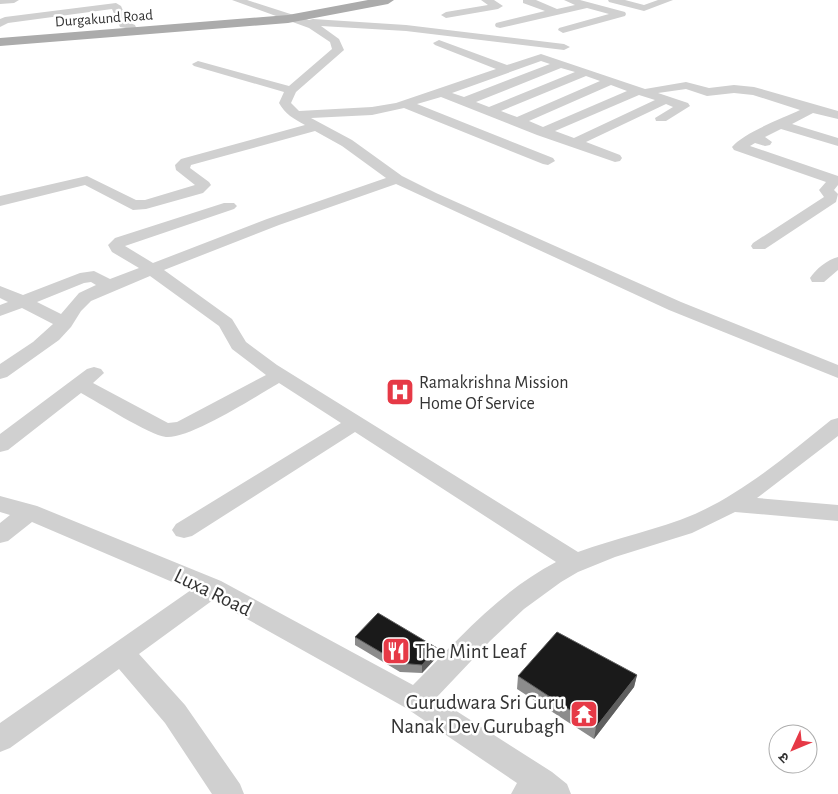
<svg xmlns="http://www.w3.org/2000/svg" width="838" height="794" font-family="'Alegreya Sans','Noto Sans Devanagari',sans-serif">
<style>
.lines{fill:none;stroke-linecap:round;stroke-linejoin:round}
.minor{fill:#d0d0d0;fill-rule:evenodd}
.major{fill:#ababab;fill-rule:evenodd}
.wall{fill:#8c8c8c}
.shaded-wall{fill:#5f5f5f}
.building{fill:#1a1a1a;stroke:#5f5f5f}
.labels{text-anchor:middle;stroke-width:5;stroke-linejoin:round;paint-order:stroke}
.far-street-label{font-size:15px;fill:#333;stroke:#fff}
.poi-label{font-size:18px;fill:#333;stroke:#fff;text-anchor:start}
.near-street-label{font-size:21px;fill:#333;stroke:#fff}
.near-poi-label{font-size:21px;fill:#333;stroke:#fff;text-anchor:start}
</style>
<rect width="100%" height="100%" fill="#fff"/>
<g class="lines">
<path class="minor" d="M0,0H19L14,3L0,4Z
M232,0H247L309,20L313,19L406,25L564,44L570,47L564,50L406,31L321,26L339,39L344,50L296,92L291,103L299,111L372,107L396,103L496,69L435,45L433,43L439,40L507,65L541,54L645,89L686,82L709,88L734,85L754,87L838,111V119L813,113L792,124L838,138V146L781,129L765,137L772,142L770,145L765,146L755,143L750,146L838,176V185L834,190L838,194L836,202L765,249H753L751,246L753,243L824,197L819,190L826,182L734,150L732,147C743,133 783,118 800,110L753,95L734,93L707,96L686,89L658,93L688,103L690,106L666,121H656L655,118L673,107L666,104L586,142L620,155L622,158L620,161L615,162L537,135L441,97L417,104L553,158L555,161L548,165L543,164L404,108L372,115L311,118L352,140L402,176L436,193L681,302L838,365V378L669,310L396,184L279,225L164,270L232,319L246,342L277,365L578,552C616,538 657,530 695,514C744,492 789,454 831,420L838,418V436L757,498L838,505V521L735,512L692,533L615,557L578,572L561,582L524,609L490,641L436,698L552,772L567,784L571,794H511L517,783L406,708L213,600L139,654L185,705L240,784L244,794H212L165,723L119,669L10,748L0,752V723L191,590L32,522L8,541L0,543V523L10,515L0,512V496L37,506L221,581L413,685C457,641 500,591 556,562L355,432L192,536L184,538L176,536L172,530L176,524L341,423L279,383C255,397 190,439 166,437C149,435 98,402 81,393L8,450L0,452V434L87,369L94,367L101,369L104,373L93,383L168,423L177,422L266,375L232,349L219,326L150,276L91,301L81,311L71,327L59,340L7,377L0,379V364L33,342L53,324L22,308L0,316V305L8,302L0,298V286L23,295L80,273L94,271L110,279L139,268L112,252L108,245L115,238L224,203H234L237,206L234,209L125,246L153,263L267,219L386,178L342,146L315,131L191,165L190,168L209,182L211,185L203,193L146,209L133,210L85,185L0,206V196L87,176L136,200H145L195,185L176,170L175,165L181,159L305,125C294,119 285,114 279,103L284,92L194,66L192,64L198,61L289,86L332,49L330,42L309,28ZM541,61L550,64L464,97L452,93ZM561,68L575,72L489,107L476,102ZM586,76L600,81L517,117L501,111ZM611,85L627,91L543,127L529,121ZM639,95L655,100L574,138L555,131ZM91,282L96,285L79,293L61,314L37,302L84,283Z
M481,0H494L503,6L498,9L446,18L441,15L446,12L488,5Z
M523,0H536L557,9L575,5L564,0H580L625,12L626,14L625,16L563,33L558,30L559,28L609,14L587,8L500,28L496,27L495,25L496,23L545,11L523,3Z
M608,0H625L644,5L658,0H673L644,11L609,2Z
M116,3L121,6L128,22L135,25L138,32L137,34H129L126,28L120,27L112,9L8,23L0,27V19L5,17Z
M838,257V270L824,282H812L810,278C815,270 828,259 838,257Z"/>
<path class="major" d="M368,0H394L388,4L288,23L0,46V38L288,15Z"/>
</g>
<path class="wall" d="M355,637L437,648V657L422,673L400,672L355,645Z
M637,675L634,687L594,739L517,689L518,676Z"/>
<path class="shaded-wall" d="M437,648V657L422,673V665Z
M637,675L634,687L594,739L596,727Z"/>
<path class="building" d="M378,613L437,648L422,665L399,663L355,637Z
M557,632L637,675L596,727L518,676Z"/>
<defs>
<symbol id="hospital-square" viewBox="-11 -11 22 22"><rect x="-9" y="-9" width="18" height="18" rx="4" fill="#e63946" stroke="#fff"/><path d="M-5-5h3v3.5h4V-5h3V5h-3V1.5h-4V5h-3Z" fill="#fff"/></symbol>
<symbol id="restaurant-square" viewBox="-11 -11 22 22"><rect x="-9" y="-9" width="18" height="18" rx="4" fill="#e63946" stroke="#fff"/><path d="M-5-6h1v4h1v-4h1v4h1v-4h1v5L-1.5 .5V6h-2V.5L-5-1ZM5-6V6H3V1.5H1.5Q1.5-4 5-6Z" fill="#fff"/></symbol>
<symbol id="temple-square" viewBox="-11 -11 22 22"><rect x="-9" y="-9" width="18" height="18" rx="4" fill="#e63946" stroke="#fff"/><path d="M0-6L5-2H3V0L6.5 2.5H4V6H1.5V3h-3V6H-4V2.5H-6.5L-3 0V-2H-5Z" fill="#fff"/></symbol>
</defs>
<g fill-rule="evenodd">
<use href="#hospital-square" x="384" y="376" width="32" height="32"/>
<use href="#restaurant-square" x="380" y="635" width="32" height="32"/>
<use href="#temple-square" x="568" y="698" width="32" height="32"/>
</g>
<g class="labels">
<g class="far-street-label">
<text transform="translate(104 18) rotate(-4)" y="5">Durgakund Road</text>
</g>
<g class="poi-label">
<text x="419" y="388">Ramakrishna Mission<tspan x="419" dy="21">Home Of Service</tspan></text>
</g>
<g class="near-street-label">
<text transform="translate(213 592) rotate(26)" y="7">Luxa Road</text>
</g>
<g class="near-poi-label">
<text x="415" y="658">The Mint Leaf</text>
<text x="565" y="709" text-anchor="end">Gurudwara Sri Guru<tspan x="565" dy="24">Nanak Dev Gurubagh</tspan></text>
</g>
</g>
<g transform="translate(793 749) rotate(226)"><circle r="24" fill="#ffffff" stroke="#adadad"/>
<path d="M0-4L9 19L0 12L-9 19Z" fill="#e63946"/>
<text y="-8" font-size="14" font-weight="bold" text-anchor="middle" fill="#333333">उ</text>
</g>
</svg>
